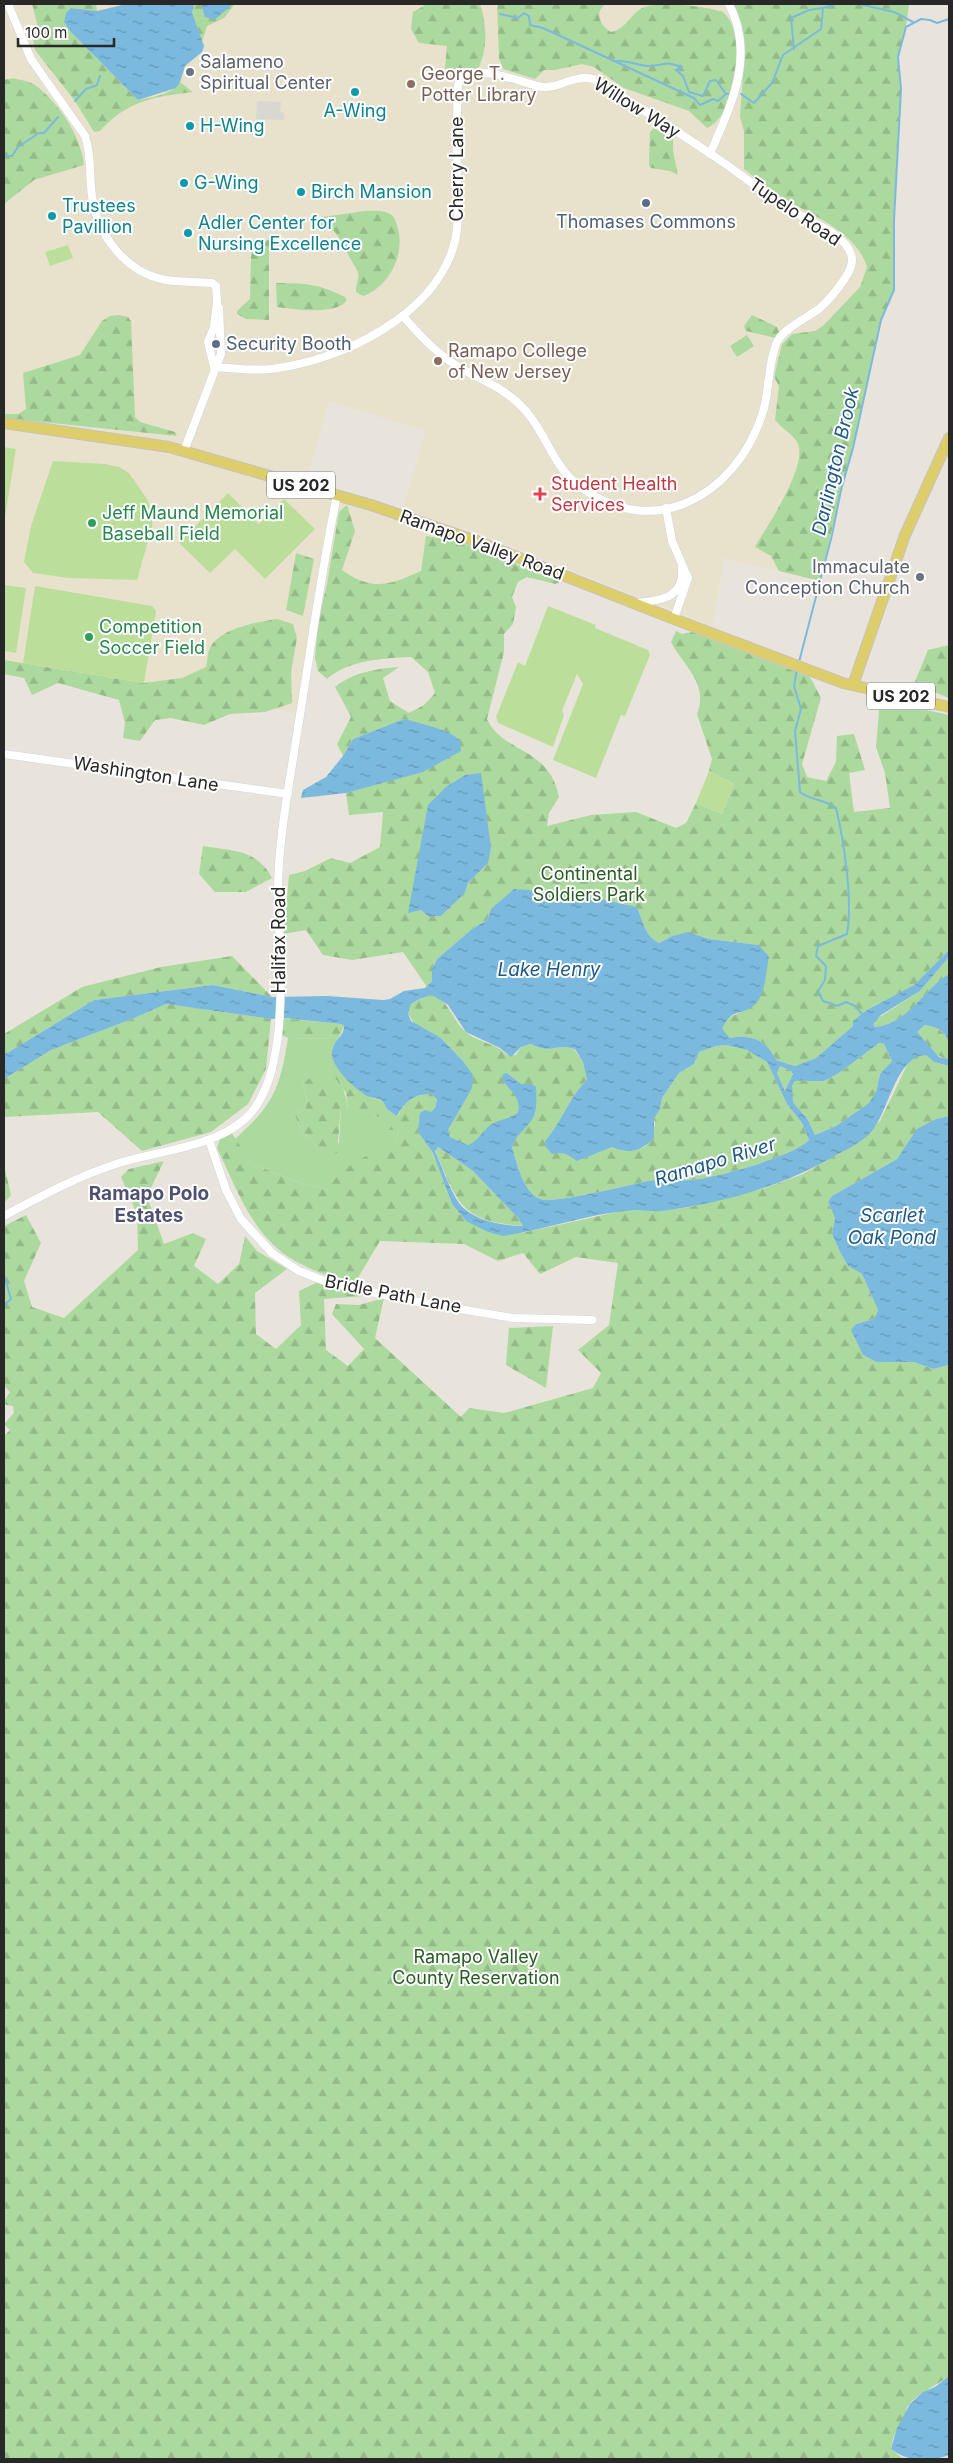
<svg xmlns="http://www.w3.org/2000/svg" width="953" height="2463" font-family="Inter,sans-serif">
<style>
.education{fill:#e8e2cc;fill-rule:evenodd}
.green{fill:#acd99e;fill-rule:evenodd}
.forest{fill:url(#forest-firs);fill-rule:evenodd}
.pitch{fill:#bbdf9b}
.plaza{fill:#d9d7d1}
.water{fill:url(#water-ripples);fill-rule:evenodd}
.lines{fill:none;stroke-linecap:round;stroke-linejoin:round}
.stream{stroke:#7bbade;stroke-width:2}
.minor-casing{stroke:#d1d2df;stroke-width:9}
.major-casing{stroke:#c3c3c3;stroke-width:12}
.minor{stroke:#fff;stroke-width:8}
.major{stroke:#dece6b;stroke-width:10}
.worship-dot{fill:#6b7280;stroke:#fff;stroke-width:2}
.education-dot{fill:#8d6e63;stroke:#fff;stroke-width:2}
.culture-dot{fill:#0f9aa8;stroke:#fff;stroke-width:2}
.service-dot{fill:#5c6f8a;stroke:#fff;stroke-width:2}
.health-dot{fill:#e0444e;stroke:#fff;stroke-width:2}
.leisure-dot{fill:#2e9e5b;stroke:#fff;stroke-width:2}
.labels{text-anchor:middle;stroke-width:4;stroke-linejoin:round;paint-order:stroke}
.shield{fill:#fff;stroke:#686868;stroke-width:1}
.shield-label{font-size:16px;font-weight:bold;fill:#282828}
.worship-label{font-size:18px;fill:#5b616d;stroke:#fff;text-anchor:start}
.education-label{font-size:18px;fill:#785e54;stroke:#fff;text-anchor:start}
.street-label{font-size:18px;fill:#282828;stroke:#fff}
.culture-label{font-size:18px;fill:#0d838f;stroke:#fff;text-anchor:start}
.service-label{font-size:18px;fill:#4e5e75;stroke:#fff}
.health-label{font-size:18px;fill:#be3a42;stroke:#fff;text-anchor:start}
.leisure-label{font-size:18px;fill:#27864d;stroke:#fff;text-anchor:start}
.park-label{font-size:18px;fill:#285b22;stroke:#fff}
.water-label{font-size:19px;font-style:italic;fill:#1e5886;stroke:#fff}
.neighbourhood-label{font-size:19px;font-weight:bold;fill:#4e5172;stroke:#fff}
</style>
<defs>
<pattern id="forest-firs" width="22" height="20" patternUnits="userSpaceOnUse" patternTransform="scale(1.25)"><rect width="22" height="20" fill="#acd99e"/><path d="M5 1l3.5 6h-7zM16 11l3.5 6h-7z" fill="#94ba88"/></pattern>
<pattern id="water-ripples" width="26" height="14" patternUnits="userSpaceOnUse" patternTransform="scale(1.25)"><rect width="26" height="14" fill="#7bbade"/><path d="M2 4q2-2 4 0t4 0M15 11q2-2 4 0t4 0" fill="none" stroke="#6597b4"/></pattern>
</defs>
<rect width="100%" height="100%" fill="#e9e4db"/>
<path class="education" d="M4,4H909L906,27L898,57L901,89L894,220V290L881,320L853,448L841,490L820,581L724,558L712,626L461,526L446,625L314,592L297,713L4,662ZM329,401L426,431L401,514L305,486Z"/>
<path class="green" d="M747,335L754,346L737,357L730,346Z
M288,1038L338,1039L332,1048L328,1049C335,1069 345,1088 348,1109L381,1118L399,1130L395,1142L329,1190L295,1181L252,1164L235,1139C273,1105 280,1089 288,1038ZM303,1083L333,1100L341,1107L339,1143L318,1151L312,1140L301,1131L295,1115L306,1108L307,1098Z"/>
<path class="forest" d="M32,4H96L97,11L71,8L70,31L138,100C153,97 171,95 180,82L193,92C154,97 128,100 100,131L94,132L75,101L35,50L33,39L38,27Z
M192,4H235L224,18L207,26L202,42L192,12L194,6Z
M427,4H480C487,24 488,49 478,69L458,68L454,73L445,68L447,46L419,43L411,29L413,12Z
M497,4H605L600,10C597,19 603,27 611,32C626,29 630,15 642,8C655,0 707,6 723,12C748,33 738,115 707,128L689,111L624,88L594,67L582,64L555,70H544L535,79L503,69L499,58Z
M733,4H909L906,27L898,58L901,89L894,221V290L881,320L853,448L841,490L820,581L779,571L771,556L755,547C767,526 810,464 797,442C792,433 781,428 775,420L779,386L774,377L782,344L792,334L815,331L824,325L860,287L867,267C855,229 808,215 779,195C767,187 755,178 744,169V131L740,116L745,46Z
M13,78C20,80 29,81 35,85C59,103 81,136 84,165L34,180L4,204V80Z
M654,128L673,139V150L678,175L670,171L651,168L649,165L650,132Z
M365,211C372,211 381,210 388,213C395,216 396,222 398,229C405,255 389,287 363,296L356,292C355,285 360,279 358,272L337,235L334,231L323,229L319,223L322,217Z
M269,239V320L246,319L237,314V311L250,299L251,255L252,251Z
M276,283C306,283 319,284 345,297L347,300C336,316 293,309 277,307Z
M119,315L128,317L131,321L135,417L140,422L175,432L177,436L4,418V414H18L26,409L23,373L80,355L102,321L110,316Z
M752,315L777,327L779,332L775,338L746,331L744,326Z
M347,505L355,531L342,570C373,592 389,585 421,571L426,536L458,541L560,582L555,584L527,577L518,582L512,597L516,607L513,624L504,634V652L487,719C503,754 549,746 559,797L549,813L547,826L591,815L636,812L676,828L686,823L696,803L722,814L734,784L709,771L712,759L697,714C709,683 684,667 671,642L676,631L682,634L692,632L810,677L821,698L802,764L807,777L826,781L836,762L837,736L854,734L865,770L849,773L854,812L890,808L885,773L876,747L880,700L949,715V950L914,985L867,1010L853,1026L816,1058L795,1066L776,1060C767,1040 751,1034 730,1038L722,1029C728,1016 732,1016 744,1011C771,1001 761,967 759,945L709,939L688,932L672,936L659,943C644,935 644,922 637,908L491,909L487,920L472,929L437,959L432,969V981L427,987L403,952L352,960L323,955L306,930L284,934L289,875L305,871L331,858L350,863L380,847L383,812L349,815L346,793L379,783L460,740L448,733L404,719L353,739L343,756L337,744L351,717L335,687C354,672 376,669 399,667L383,678L390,701L409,713L424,705L435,693L428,672L411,657C384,658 348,660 327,679L318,671L315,658L318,621L327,584L339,512ZM488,863L468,883L465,893L441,916L429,917L421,910L408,912Z
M296,553L314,559L303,616L286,610Z
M277,619L293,624L297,638L291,672L292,703L265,712L230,714L204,725L171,718L155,720L140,741L123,738L125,723L119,700L58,683L32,695L24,678L4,674V660L144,683L182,678L206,667C208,661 207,653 210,648C220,628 258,622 277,619Z
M949,645V698L914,684L928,650Z
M203,846C232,851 257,849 272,878L246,892H215L199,874Z
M232,956L272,997L213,985L94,1000L4,1055V1034L82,987L161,967Z
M949,957V974C924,989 910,1023 875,1027L873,1024L875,1020L920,991Z
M432,995C451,1002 452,1021 466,1032C479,1043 496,1043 507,1055H516L521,1047L531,1044C552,1055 554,1043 574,1049L583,1062L587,1080C569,1097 562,1122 545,1141L558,1152L569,1155L578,1160L612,1147C624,1153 634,1152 646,1146L655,1125L654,1119L660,1109L662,1098L679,1073L694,1064L699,1052L716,1046L726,1045L747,1050L767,1062L787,1104L802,1123L809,1140C792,1157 715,1178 690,1180C676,1181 662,1178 648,1181C629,1185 553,1204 540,1199C523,1192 517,1163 512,1147C516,1132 536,1123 536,1107C537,1100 533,1091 532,1084H521L507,1073L505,1084C515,1092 520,1098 518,1112L504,1122L495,1123L473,1143L468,1145L450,1137L448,1130L464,1101L462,1060L441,1038L416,1026L408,1014L411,1004L419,999Z
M166,1004L271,1019L266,1069L248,1104L211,1132L142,1151L98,1112L4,1117V1079L51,1050L132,1019Z
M281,1018L341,1024L344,1026L338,1039L288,1038L281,1035Z
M925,1025C944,1027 953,1040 948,1059C936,1057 922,1044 917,1032Z
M879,1043L884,1044L892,1061L880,1074L876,1092L869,1103L836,1126L815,1135L808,1120L793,1102L791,1085L795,1081C804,1080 815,1082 823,1081C834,1079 869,1050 879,1043Z
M328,1048H332L334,1061L353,1085L369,1097L382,1100L387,1109L398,1116C404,1101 416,1093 432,1094L437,1100L435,1108L418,1132L433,1153L452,1204L466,1221L522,1233L626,1210L661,1211L690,1207L765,1188L803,1174L859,1142L880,1121L908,1063L918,1055H926L934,1062L949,1066V1116L936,1119L907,1146L897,1159L832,1196L828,1202L835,1218L832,1234L840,1252L848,1266L862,1274L878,1310L874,1319L856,1324L877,1362H914L933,1369L949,1365V2376C936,2386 919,2392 908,2406C905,2410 906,2416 903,2420C897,2429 892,2438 891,2449L902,2458L921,2459H4V1436L10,1430L4,1424L14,1413L13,1406L6,1405L4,1401L10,1392L4,1386V1226L26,1215L41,1243L24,1281L32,1307L64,1318L138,1250L137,1214L121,1177L129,1169L164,1161L147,1196L164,1244L193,1233L206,1239L194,1266L218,1284L239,1264L245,1236L257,1251L287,1269L255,1293L256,1334L276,1349L301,1325L299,1291L320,1281L364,1296L324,1299L326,1350L348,1366L364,1349L332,1314L336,1304L359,1305L384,1298L375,1338L461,1417L469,1408L504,1413L593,1388L601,1373L578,1350L609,1325L618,1263L576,1257L540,1274L523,1253L498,1261L464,1244L380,1241L353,1286C332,1277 306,1269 287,1256C251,1232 235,1185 217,1148L220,1139L231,1132L252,1164L295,1181L329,1190C338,1165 373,1154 395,1142L399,1130H388L381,1118L375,1116L359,1121L348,1109L346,1093L326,1065Z
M780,1066L791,1071L793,1075L785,1091L777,1073Z
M313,1076L341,1107L337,1153L328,1154L318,1151L312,1140L301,1131L295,1115L306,1108L307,1098L303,1083Z
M438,1147L473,1171L518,1218L523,1226C460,1221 458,1204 435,1150Z
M4,1165L11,1195L4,1203Z
M553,1326L546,1388L506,1365L509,1328Z"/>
<path class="pitch" d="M68,245L73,258L50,266L45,252Z
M4,447L16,449L4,524Z
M53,461L105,464L119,467L129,473L147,499L153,514L152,527L137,580L69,578L33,573L24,562L31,526Z
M228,493L259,524L284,499L315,529L265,579L235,549L210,573L179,543Z
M4,585L26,588L16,653L4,651Z
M35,586L152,606L156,611L144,683L23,663Z
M548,606L596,625L595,628L648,650L650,655L625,716L621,715L596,778L553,760L583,684L577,674L562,711L564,715L553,747L498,723L496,717L518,662L525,666Z
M709,771L734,784L722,814L696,803Z"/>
<path class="plaza" d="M257,101L281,102L280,112L284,113V120L256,119Z"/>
<path class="water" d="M126,4H192L194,6L192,12L204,46L202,52L185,66L180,82L176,88L138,100L70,31L64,22L66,13L71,8L97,11Z
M201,4H231V6L214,20L205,17Z
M404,719C422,724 445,728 460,740L461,751L423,772L346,793L301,798L303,790L326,777L343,756L353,739Z
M481,773L491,848L488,863L468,883L465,893L441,916L429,917L421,910L408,913L428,805L446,787L465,775Z
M514,889L571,893L632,906L637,908C644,922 644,935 659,943L672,936L688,932L709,939L759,945L769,957C766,970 766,991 757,1002C744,1018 733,1005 722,1029L730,1038C751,1034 767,1040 776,1060L795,1066L816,1058L853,1026V1021L867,1010L914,985L949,950V957L920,991L881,1015L873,1024L875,1027C910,1023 924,988 949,974V1046C947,1032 939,1027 925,1025L917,1032L939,1057L948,1059L949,1054V1066L934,1062L926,1055C896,1056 889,1111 872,1131C863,1142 847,1149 835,1156C783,1186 723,1203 663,1211C651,1212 638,1209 625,1211C584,1215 544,1230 503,1236L488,1232L466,1221L452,1204L433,1153L418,1132L420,1113L425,1110L431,1112L435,1108L437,1100L432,1094C415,1093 404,1102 397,1116L387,1109L382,1100C377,1098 371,1098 367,1096C354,1088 326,1064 333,1047C336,1039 344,1035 344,1026L341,1024L284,1018L271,1019L166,1004L132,1019L51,1050L4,1079V1055L94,1000L213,985L272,997L328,996L383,1000L390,999L404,991L425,988L432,981V969L437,959L472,929L487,920L491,909ZM432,995L448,1005L466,1032L500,1048L511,1057L521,1047L531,1044C552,1055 554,1043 575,1049L583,1062L587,1080C569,1097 562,1122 545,1141L546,1147L552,1154C562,1151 569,1155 577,1161L612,1147C628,1155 642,1151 654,1138V1119L660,1109L662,1098L679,1073L694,1064L699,1052L716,1046L726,1045L747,1050L767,1062L787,1104L802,1123L809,1140C792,1157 715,1178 690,1180C676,1181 662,1178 648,1181C629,1185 553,1204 540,1199C523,1192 517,1163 512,1147C516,1134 527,1129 533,1118C538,1109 536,1098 536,1087L532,1084H521L507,1073L503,1074L502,1079C509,1091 521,1095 518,1112C509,1120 499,1119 489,1126C482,1132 478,1141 468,1145L450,1137L448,1130L472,1088L473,1075L462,1060L441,1038L411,1021L408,1014L411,1004L419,999ZM879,1043L884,1044L892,1061L880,1074L876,1092L869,1103L836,1126L815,1135L808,1120L793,1102L792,1085L795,1081C804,1080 815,1082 823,1081C834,1079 869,1050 879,1043ZM780,1066L791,1071L793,1074L785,1091L777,1073ZM438,1147L473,1171L518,1218L523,1226C502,1226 469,1220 457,1200C448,1185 442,1167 435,1151Z
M949,1116V1365L933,1369L914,1362H877L863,1355L851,1330L856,1324L874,1319L878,1310L862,1274L848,1266L840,1252L832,1234L835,1218L828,1202L832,1196L897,1159L917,1129L936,1119Z
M949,2376V2455C931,2462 907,2462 891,2449L892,2445L897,2428L910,2404L923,2392L935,2387Z"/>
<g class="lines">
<path class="stream" d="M859,4L894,12L913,22
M500,14L518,18L524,13L529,16L530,25L543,28L694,98L700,105L713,99L718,101L726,94H729
M794,49L791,18L809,10L822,8
M617,61C629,60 638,66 649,66C665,66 663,60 682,67L676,70L683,76L689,92L703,96L710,81L716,80L726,94
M741,94L754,103L772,83L783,55L821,29L823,8L836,4
M75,101L86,89L97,85L100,76
M4,156H12L18,147L39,133H44L58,117
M799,662L832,535L841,490L853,448L881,320L894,290V220L901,89L898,57L906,27L921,19L930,20L937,23L949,19
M797,669L794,686L801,709L795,731L800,792C811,801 825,799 836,808C844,841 853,900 847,934L818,946L816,956L826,966L825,980L818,991L823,1001L837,1006L846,1002L855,1006L862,1014
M4,1275L11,1299L4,1305"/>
<defs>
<path id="minor" d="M8,4L31,59L85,136C92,156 89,176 92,196C97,235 126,273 166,280C181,282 196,282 212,283L216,286L217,302L214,327L208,342L214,367
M710,154C731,105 756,56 729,4
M214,367C233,368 253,371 271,369C341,361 437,315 455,241C460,219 457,195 457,173C456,144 457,115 458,85L460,79C476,62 524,84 543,87C558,89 575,74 593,79C638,106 683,135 727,165C748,180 769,197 792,211C810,222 844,233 851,254C854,263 850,271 845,278C838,289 830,299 820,308C807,318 784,328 777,342C767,365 770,392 762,415C735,496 653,543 578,485C552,465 546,432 524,409C504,387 482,381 457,366C436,353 419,335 403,316
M184,451L221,354L219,308
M666,508L672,541L688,578L674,619
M635,603C658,601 685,599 682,568
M4,754L288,794
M209,1140L226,1190L241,1219L272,1253L299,1271L327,1282L407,1300L513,1318L592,1320
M4,1216C41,1196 78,1176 119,1163C158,1151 214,1147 245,1119C293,1076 279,953 278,893C278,837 290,782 298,727C311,649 321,572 337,495"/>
<path id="major" d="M4,423L169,447L371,505L479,542L674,619L843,683L949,707
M853,685L905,535L949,438"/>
</defs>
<use href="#minor" class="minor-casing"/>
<use href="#major" class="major-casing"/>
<use href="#minor" class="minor"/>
<use href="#major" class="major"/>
</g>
<g class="worship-dot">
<circle cx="190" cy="72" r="5"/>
<circle cx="920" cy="577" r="5"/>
</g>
<g class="education-dot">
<circle cx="411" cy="84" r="5"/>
<circle cx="438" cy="361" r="5"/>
</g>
<g class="culture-dot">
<circle cx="355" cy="92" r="5"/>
<circle cx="190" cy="126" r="5"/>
<circle cx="184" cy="183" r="5"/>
<circle cx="301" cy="192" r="5"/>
<circle cx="52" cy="216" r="5"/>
<circle cx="188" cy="233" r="5"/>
</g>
<g class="service-dot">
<circle cx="646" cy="203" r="5"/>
<circle cx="216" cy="344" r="5"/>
</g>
<path class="health-dot" d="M537.5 486.5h5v5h5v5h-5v5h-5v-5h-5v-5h5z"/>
<g class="leisure-dot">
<circle cx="92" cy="523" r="5"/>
<circle cx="89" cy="637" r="5"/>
</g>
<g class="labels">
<g class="shield">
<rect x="267" y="471.5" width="68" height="27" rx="4"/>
<rect x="867" y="682.5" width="68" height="27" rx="4"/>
</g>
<g class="shield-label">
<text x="301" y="491">US 202</text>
<text x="901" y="702">US 202</text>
</g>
<g class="worship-label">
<text x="200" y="68">Salameno<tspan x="200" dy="21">Spiritual Center</tspan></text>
<text x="910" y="573" text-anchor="end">Immaculate<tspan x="910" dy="21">Conception Church</tspan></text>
</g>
<g class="education-label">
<text x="421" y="80">George T.<tspan x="421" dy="21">Potter Library</tspan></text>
<text x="448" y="357">Ramapo College<tspan x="448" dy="21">of New Jersey</tspan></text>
</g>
<g class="street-label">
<text transform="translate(637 108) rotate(32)" y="6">Willow Way</text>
<text transform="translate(457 169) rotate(-90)" y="6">Cherry Lane</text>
<text transform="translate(795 212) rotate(34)" y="6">Tupelo Road</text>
<text transform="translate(482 545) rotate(20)" y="6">Ramapo Valley Road</text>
<text transform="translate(146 774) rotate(9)" y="6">Washington Lane</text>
<text transform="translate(279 940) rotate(-90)" y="6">Halifax Road</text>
<text transform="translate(393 1294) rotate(11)" y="6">Bridle Path Lane</text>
</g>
<g class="culture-label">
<text x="355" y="117" text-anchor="middle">A-Wing</text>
<text x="200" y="132">H-Wing</text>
<text x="194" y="189">G-Wing</text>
<text x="311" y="198">Birch Mansion</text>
<text x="62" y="212">Trustees<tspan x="62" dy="21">Pavillion</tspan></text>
<text x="198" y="229">Adler Center for<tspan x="198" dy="21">Nursing Excellence</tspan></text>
</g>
<g class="service-label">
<text x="646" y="228">Thomases Commons</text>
<text x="226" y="350" text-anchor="start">Security Booth</text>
</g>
<g class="health-label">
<text x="551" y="490">Student Health<tspan x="551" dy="21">Services</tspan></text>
</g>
<g class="leisure-label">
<text x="102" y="519">Jeff Maund Memorial<tspan x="102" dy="21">Baseball Field</tspan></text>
<text x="99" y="633">Competition<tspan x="99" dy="21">Soccer Field</tspan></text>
</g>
<g class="park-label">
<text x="589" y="880">Continental<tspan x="589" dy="21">Soldiers Park</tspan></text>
<text x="476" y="1963">Ramapo Valley<tspan x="476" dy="21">County Reservation</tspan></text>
</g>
<g class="water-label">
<text transform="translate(835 461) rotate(-77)" y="7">Darlington Brook</text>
<text x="549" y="976">Lake Henry</text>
<text transform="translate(715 1161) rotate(-17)" y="7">Ramapo River</text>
<text x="892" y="1222">Scarlet<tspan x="892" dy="22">Oak Pond</tspan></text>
</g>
<g class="neighbourhood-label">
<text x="149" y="1200">Ramapo Polo<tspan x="149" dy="22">Estates</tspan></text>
</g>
</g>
<rect width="953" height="2463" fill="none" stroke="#282828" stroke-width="10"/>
<path d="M18 38v8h96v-8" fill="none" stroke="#282828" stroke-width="2.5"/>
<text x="25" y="38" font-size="15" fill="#282828" stroke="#ffffff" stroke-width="4" paint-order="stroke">100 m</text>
</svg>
